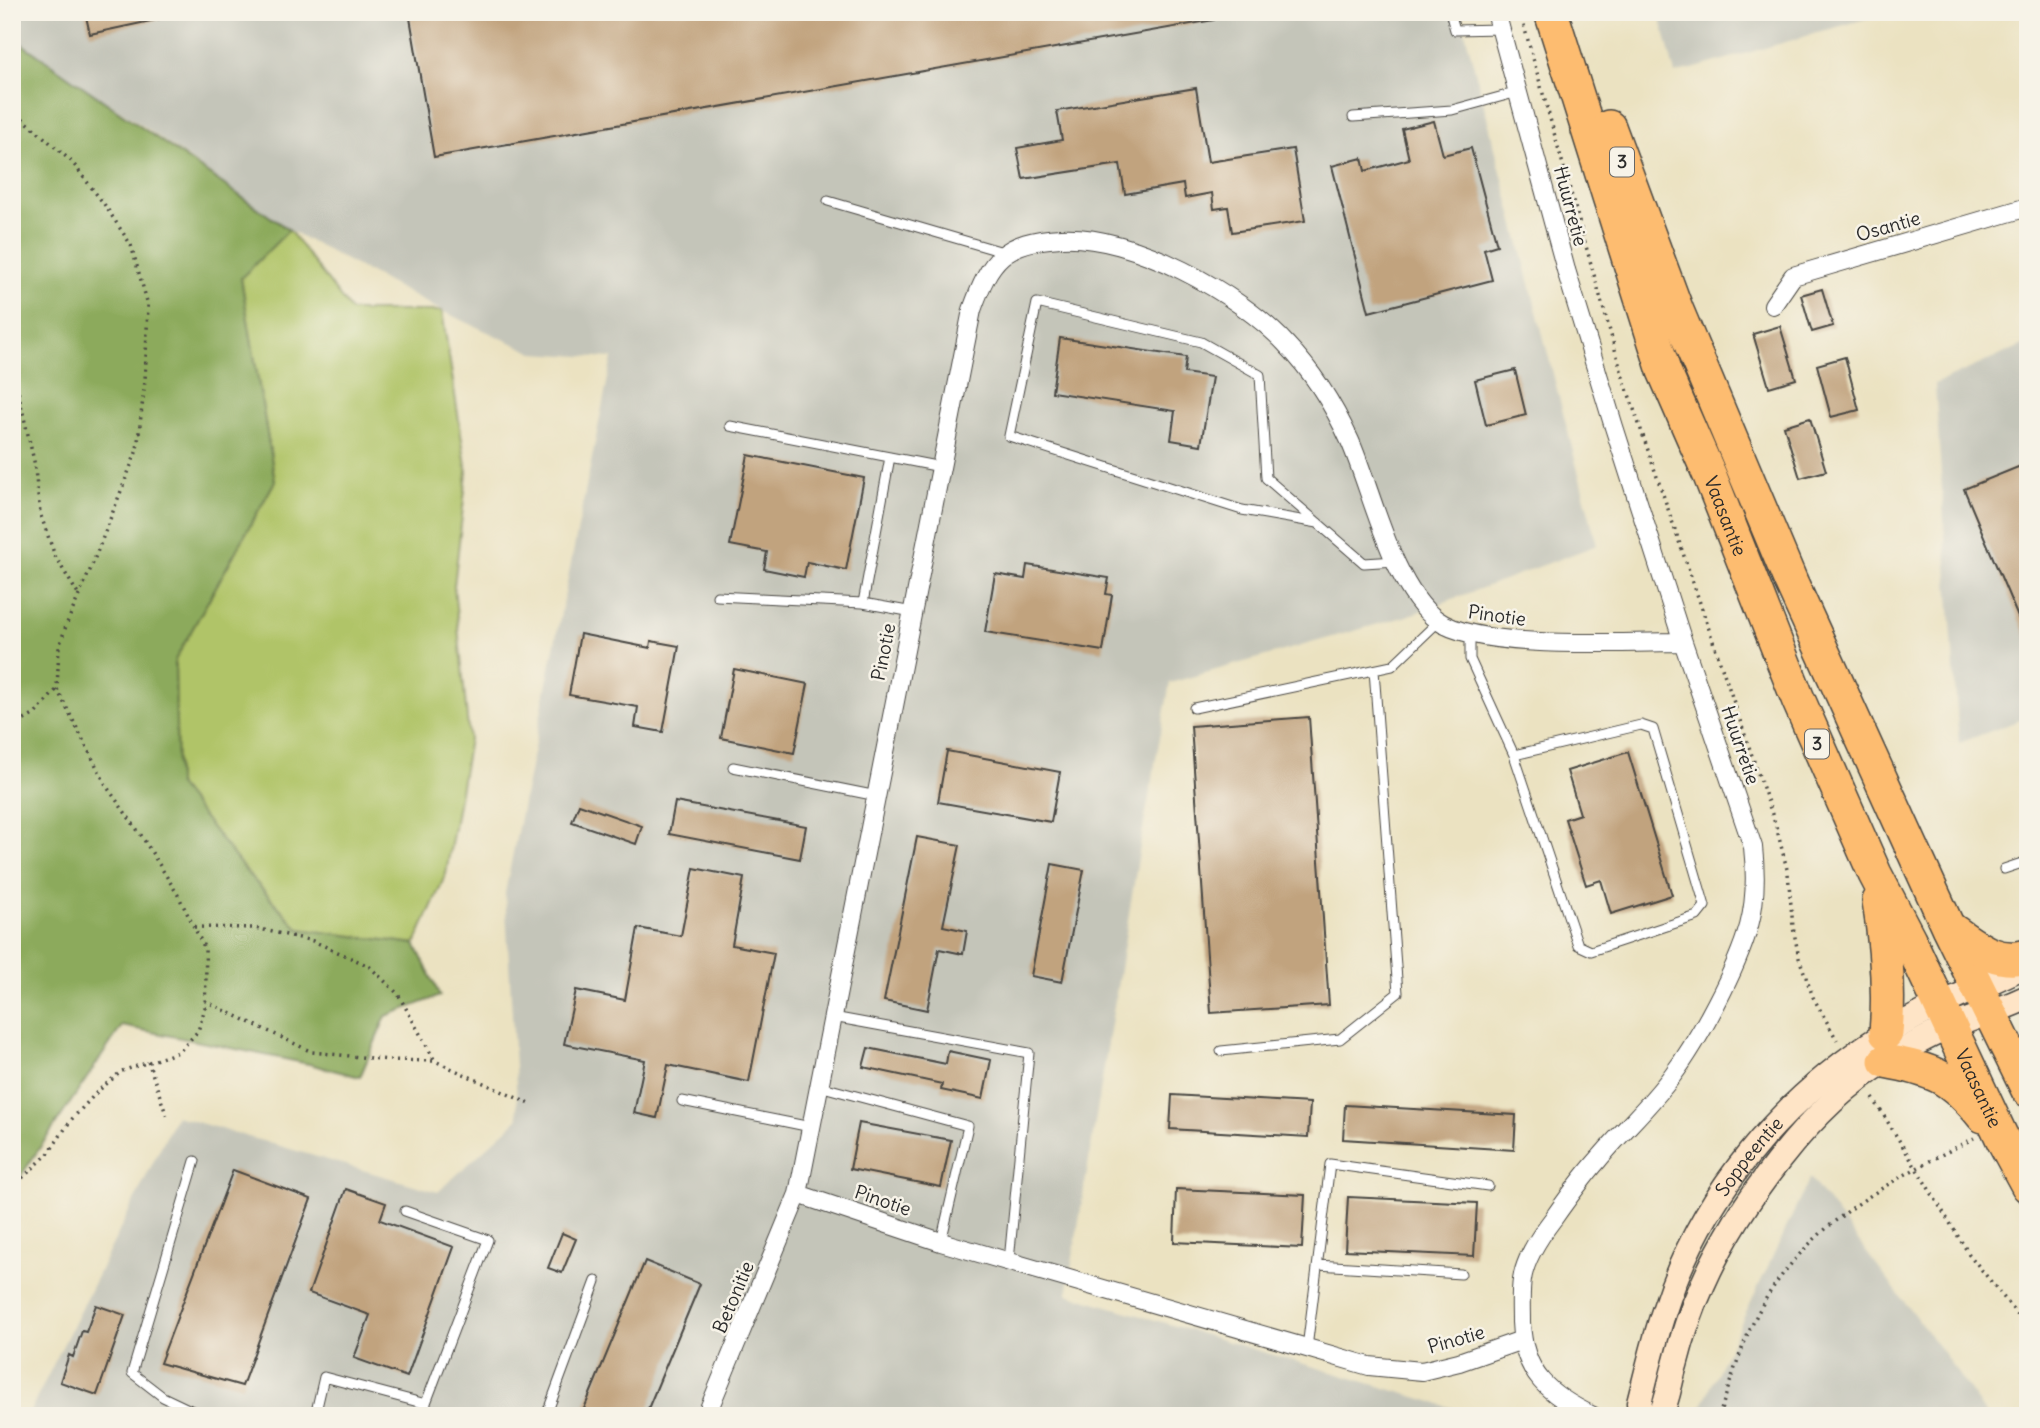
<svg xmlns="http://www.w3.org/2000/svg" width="2040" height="1428" font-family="Delius,sans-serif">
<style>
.industrial{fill:#c4c5b9}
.green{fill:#b0c468;stroke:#6e784a;stroke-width:2}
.forest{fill:#8caa5c;stroke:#5c6a44;stroke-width:2}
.building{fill:#c1a37e}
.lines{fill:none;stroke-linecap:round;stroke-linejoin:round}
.lane-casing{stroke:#484642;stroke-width:11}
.street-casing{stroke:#484642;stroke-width:20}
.secondary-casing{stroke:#484642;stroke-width:27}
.highway-casing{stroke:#484642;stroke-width:36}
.path{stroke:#484642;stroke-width:3.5;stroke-dasharray:2 5;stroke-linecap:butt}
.lane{stroke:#fff;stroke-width:9}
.street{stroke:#fff;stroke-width:18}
.secondary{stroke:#fee4c6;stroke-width:24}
.highway{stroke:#fdbc70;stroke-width:33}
.labels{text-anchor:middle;stroke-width:5;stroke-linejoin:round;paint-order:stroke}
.shield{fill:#f7f3e8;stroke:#686764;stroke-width:2}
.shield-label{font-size:18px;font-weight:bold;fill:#2b2b2b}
.street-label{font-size:19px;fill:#2b2b2b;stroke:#f7f3e8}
</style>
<rect width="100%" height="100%" fill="#f7f3e8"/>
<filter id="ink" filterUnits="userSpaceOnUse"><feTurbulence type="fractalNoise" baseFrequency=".0143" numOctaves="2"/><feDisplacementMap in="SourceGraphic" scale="14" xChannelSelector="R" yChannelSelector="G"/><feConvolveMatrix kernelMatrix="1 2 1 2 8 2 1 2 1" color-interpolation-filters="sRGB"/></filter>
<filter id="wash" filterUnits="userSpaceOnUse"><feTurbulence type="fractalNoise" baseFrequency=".00686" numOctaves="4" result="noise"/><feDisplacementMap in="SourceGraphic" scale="28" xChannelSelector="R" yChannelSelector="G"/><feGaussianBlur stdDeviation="1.57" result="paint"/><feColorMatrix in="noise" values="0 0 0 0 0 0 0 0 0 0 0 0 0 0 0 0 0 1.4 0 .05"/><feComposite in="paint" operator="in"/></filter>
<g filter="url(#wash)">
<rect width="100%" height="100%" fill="#ebe2c1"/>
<path class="industrial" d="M12,12H1460L1597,545L1407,616L1170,683L1142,834L1067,1294L1480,1416H28L176,1116L438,1192L518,1119L505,893L612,358L534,353L442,311L289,230L142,125L12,40Z
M1659,12H1889L1675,74Z
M2028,343V717L1959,743L1935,384Z
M1810,1178L1944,1354L1987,1416H1697Z"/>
<path class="green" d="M289,230L351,311H442L467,472L454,586L469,739L446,874L415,944L299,929L249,875L177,784L175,660L275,481L241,278Z"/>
<path class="forest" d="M12,37L289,230L241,278L275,481L175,660L177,784L249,875L299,929L415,944L440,996L386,1016L360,1077L309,1064L122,1026L12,1189Z"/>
<g id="blocks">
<path class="building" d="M85,12H160V19L90,34Z
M409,12H1213L1214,20L434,157Z
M1196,88L1208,162L1293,149L1305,221L1232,232L1228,207L1214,209L1212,193L1185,198L1183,184L1125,194L1120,164L1023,179L1017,148L1062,140L1057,111Z
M1434,121L1443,155L1471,148L1497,245L1484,249L1492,280L1369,312L1332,166L1362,158L1365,171L1409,159L1402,129Z
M1822,289L1833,326L1812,332L1801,295Z
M1780,326L1796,379L1769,387L1753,334Z
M1060,338L1186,357L1184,373L1212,377L1201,445L1171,440L1175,411L1052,392Z
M1845,357L1859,410L1831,417L1817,365Z
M1515,370L1526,415L1486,425L1475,380Z
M1810,418L1826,471L1800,478L1784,426Z
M748,455L864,478L846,570L807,562L804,577L764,569L767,552L730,545Z
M2028,463V641L1964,489Z
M1027,565L1109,578L1106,594L1112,595L1103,651L985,632L995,574L1025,579Z
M580,634L650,648L651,641L679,646L663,732L635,727L638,707L569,695Z
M734,669L808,684L794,753L721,738Z
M1309,717L1329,1005L1211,1013L1191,726Z
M947,751L1060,772L1051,822L938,802Z
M1628,752L1672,895L1611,914L1601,880L1586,885L1565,819L1580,814L1567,771Z
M675,802L806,826L800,859L669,834Z
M579,804L642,826L636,844L572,822Z
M917,837L960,845L943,926L967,931L963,954L939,949L927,1010L884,1001Z
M1052,864L1084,870L1062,982L1031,976Z
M694,868L744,878L732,945L774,953L749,1082L668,1065L657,1118L634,1113L645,1060L564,1044L576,990L625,1000L638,928L681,936Z
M868,1048L946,1064L948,1051L991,1060L983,1099L941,1090L942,1084L863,1067Z
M1172,1095L1310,1103L1308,1137L1170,1129Z
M1345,1105L1516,1115L1514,1150L1343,1139Z
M859,1123L951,1140L941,1187L850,1169Z
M233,1170L311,1199L242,1386L160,1363Z
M346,1189L386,1203L380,1220L454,1247L407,1377L354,1358L370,1315L309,1293Z
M1176,1189L1305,1195L1302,1248L1174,1242Z
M1348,1197L1477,1203L1474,1256L1345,1250Z
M562,1233L576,1239L562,1273L548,1268Z
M645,1261L700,1284L645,1416H581Z
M96,1305L125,1315L97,1395L60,1382L69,1355L73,1357L82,1331L86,1332Z"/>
</g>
</g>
<g filter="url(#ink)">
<use href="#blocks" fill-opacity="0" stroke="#484642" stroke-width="2"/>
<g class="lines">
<defs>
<path id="lane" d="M1450,12L1455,30L1500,29
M1353,117L1452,110L1518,92
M828,201L1003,252
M730,426L941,467
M890,457L863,603L913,612
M1318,523L1242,510L1009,436L1037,303L1201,342L1260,375L1266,478L1364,563L1396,561
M717,596L863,603
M1470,634V659L1514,755L1578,945L1591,951L1697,916L1705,906L1653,729L1641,725L1514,755
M1194,708L1392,666L1438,622
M733,767L877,796
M2004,869L2028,861
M833,1017L1029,1053L1009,1261
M1221,1051L1340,1039L1398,993L1374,670
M819,1086L968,1126L941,1242
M682,1101L811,1127
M195,1161L132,1373L163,1397L203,1416
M405,1211L488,1240L421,1416
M1318,1265L1461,1274
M1307,1348L1330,1164L1488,1186
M315,1416L324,1377L426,1404
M546,1416L596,1281"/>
<path id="street" d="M1496,12L1566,270L1614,427L1683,642L1753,847C1756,874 1756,900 1749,926C1737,969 1699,1040 1672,1076C1650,1106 1622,1131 1598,1160C1582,1178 1567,1199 1553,1219C1540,1236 1525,1258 1522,1280C1520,1293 1521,1308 1521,1322C1523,1374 1549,1395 1593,1416
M1773,305L1793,276L2028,207
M1522,1340L1459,1362L1422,1371L1369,1366L941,1242L798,1194L972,310C990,259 1004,241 1061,238C1132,234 1239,293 1286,344C1313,372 1334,406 1350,441C1372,491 1393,589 1437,620C1479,651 1627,642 1683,642
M706,1416L798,1194"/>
<g id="secondary">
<path id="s1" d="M1644,1416L1639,1403C1647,1372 1654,1341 1664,1311C1701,1194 1782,1099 1885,1034C1930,1006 1981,988 2028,964"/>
<path d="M1660,1416C1668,1400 1670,1381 1675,1365C1682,1337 1691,1310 1703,1284C1738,1205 1811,1105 1887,1060C1907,1048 1931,1034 1953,1026C1978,1016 2003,1009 2028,997"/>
</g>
<g id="highway">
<path id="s2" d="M1551,12L1664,371L1710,476L1798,699L1875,874L1909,939L2003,1140L2028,1186"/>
<path d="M1609,127L1677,311L1791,582L1948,927L2028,1090"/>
<path d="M1879,901C1886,945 1890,988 1886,1033"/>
<path d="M1949,928C1975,945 1994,965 2028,956"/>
<path d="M1885,1061C1934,1070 1951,1077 1983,1116"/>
</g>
</defs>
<use href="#lane" class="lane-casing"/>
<use href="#street" class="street-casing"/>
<use href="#secondary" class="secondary-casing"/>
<use href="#highway" class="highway-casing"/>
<path class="path" d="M1520,12L1622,374L1776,826L1788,873L1793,927L1799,958L1813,997L1837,1040
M12,109L72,162L104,204L131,245L148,305L145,381L137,450L91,568L67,623L59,647L57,689L107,787L141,835L178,895L205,949L206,977L205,1008L198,1031L179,1052L122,1071L98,1091L71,1120L48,1154L18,1182L12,1184
M12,365L34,461L40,513L55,556L79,596
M12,727L35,714L57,689
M194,927L255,928L313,941L369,966L398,994L435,1061
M205,1001L312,1052L389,1060L435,1061L530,1104
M148,1061L168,1120
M1873,1098L1969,1254L2028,1328
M1719,1416C1733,1374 1746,1329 1770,1292C1821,1215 1895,1179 1974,1138"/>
<use href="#lane" class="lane"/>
<use href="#street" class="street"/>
<use href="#secondary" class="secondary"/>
<use href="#highway" class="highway"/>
</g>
</g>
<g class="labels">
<g class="shield">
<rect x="1610" y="147.5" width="24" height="29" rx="5"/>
<rect x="1805" y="729.5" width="24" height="29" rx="5"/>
</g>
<g class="shield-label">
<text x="1622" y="168">3</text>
<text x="1817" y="750">3</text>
</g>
<g class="street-label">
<text transform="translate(1571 206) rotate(75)" y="7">Huurretie</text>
<text transform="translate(1888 226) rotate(-16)" y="7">Osantie</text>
<text dy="7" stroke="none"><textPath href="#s2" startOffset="534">Vaasantie</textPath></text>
<text transform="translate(1497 615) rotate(8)" y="7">Pinotie</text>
<text transform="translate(883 652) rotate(-79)" y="7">Pinotie</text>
<text transform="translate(1741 745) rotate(71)" y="7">Huurretie</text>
<text dy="7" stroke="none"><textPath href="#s2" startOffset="1160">Vaasantie</textPath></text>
<text dy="7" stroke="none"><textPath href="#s1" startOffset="287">Soppeentie</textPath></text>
<text transform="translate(883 1200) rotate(19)" y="7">Pinotie</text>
<text transform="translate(733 1297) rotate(-67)" y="7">Betonitie</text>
<text transform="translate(1456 1339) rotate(-16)" y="7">Pinotie</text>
</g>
</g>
<rect width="2040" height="1428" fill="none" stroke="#f7f3e8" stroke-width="42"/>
</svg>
